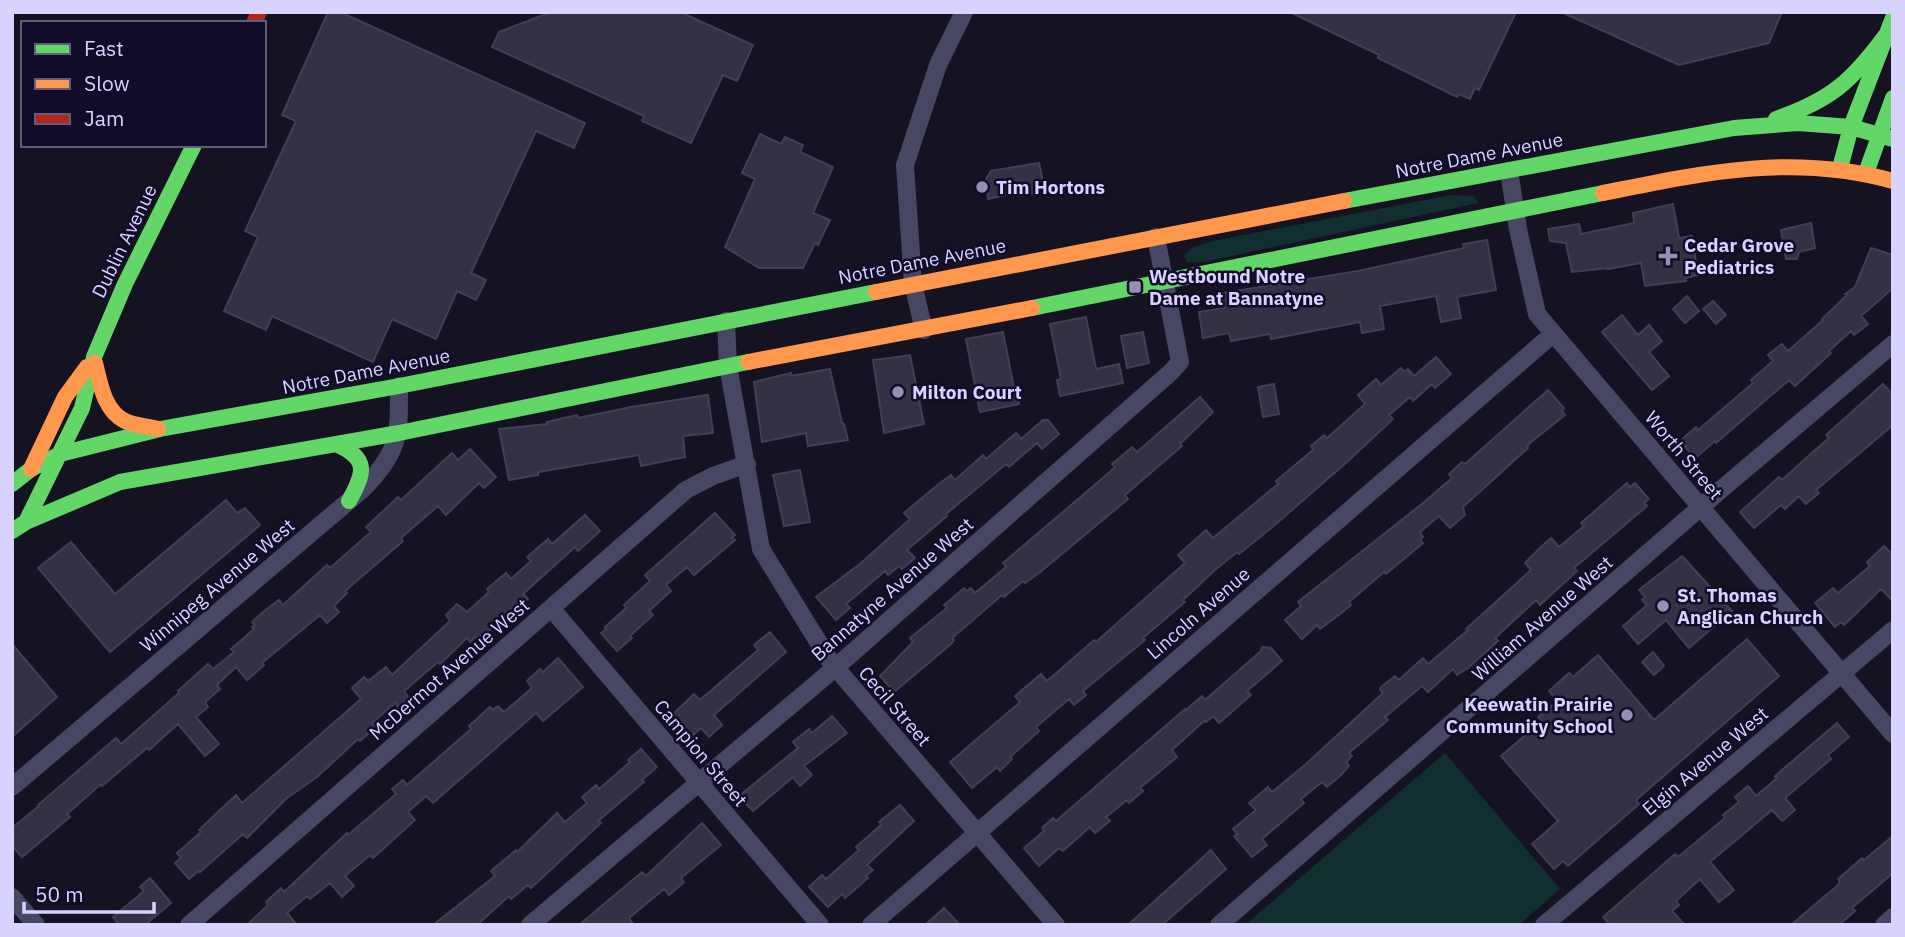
<svg xmlns="http://www.w3.org/2000/svg" width="1905" height="937" font-family="'IBM Plex Sans',sans-serif">
<style>
.green{fill:#102f2e}
.building{fill:#333144;stroke:#413e56;stroke-width:2}
.lines{fill:none;stroke-linecap:round;stroke-linejoin:round}
.street{stroke:#474763;stroke-width:18}
.fast{stroke:#63d668;stroke-width:16}
.slow{stroke:#ff974d;stroke-width:16}
.jam{stroke:#b3261e;stroke-width:16}
.poi-dot{fill:#9490b2;stroke:#110d28;stroke-width:2.5}
.labels{text-anchor:middle;stroke-width:5;stroke-linejoin:round;paint-order:stroke}
.street-label{font-size:19px;fill:#d8d4ff;stroke:#110d28}
.poi-label{font-size:19px;font-weight:bold;fill:#d8d4ff;stroke:#110d28;text-anchor:start}
</style>
<rect width="100%" height="100%" fill="#151322"/>
<path class="green" d="M1451,195L1474,196L1478,203L1204,262H1187L1184,255L1193,247L1213,241Z
M1445,753L1560,889L1519,925H1245Z"/>
<path class="building" d="M328,12H340L585,123L574,148L536,131L471,273L486,280L476,300L457,291L436,339L392,319L373,362L272,316L266,330L224,311L258,237L245,231L296,121L282,115Z
M551,12H680L753,45L737,81L723,75L691,143L642,121L644,116L492,47L499,32Z
M1290,12H1516L1479,90L1475,88L1470,99L1459,94L1457,97L1378,58L1379,55Z
M1561,12H1782L1769,43L1679,65Z
M760,134L781,144L785,137L803,145L800,152L833,167L813,213L830,220L818,245L815,243L803,268H759L725,247L755,179L742,173Z
M1039,163L1045,191L1019,196L1018,192L988,199L986,179L991,171Z
M1673,204L1679,238L1692,236L1698,275L1685,278L1686,281L1645,286L1641,263L1608,269V268L1572,272L1566,243L1550,241L1548,229L1579,224L1581,234L1634,223L1633,213Z
M1811,223L1815,248L1799,252L1797,259H1786L1781,230Z
M1487,240L1496,290L1457,297L1461,318L1441,322L1436,296L1380,306L1384,329L1362,333L1360,322L1271,339L1270,334L1231,341L1229,333L1203,338L1199,312L1224,308L1222,293L1358,271L1464,248L1463,244Z
M1871,248L1893,255V288L1861,316L1868,324L1854,335L1851,331L1829,351L1831,353L1795,386L1789,380L1716,443L1715,441L1695,458L1680,441L1696,427L1698,430L1753,383L1751,380L1773,361L1768,355L1782,344L1788,351L1823,320L1822,319L1847,295L1845,294L1855,287Z
M1687,296L1699,311L1685,323L1673,309Z
M1713,301L1726,315L1716,324L1703,309Z
M1622,315L1638,335L1649,325L1662,341L1649,352L1669,376L1652,390L1602,332Z
M1086,317L1096,369L1119,364L1123,383L1060,396L1057,380L1061,379L1050,324Z
M1003,332L1014,388L1017,387L1019,404L980,412L966,339Z
M1143,332L1149,363L1127,368L1121,336Z
M910,355L924,424L884,433L873,360Z
M1436,357L1451,374L1435,388L1432,384L1413,401L1410,397L1389,415L1393,419L1347,462L1270,529L1239,554L1237,552L1215,570L1183,600L1185,602L1143,638L1145,640L1083,691L1086,695L1074,705L1069,699L1036,727L1039,731L1010,757L1012,759L1000,771L997,767L972,788L950,762L1020,702L1015,696L1041,674L1047,681L1094,640L1096,642L1185,563L1178,555L1206,530L1213,538L1278,484L1276,481L1313,450L1311,446L1324,435L1327,438L1365,404L1358,395L1376,379L1381,385L1401,368L1404,372L1408,369L1414,376Z
M830,369L842,423L844,424L848,440L808,446L806,433L762,442L754,382L791,373V376Z
M1274,384L1279,414L1263,417L1258,387Z
M1883,384L1893,395V425L1816,490L1819,493L1806,504L1799,496L1785,509L1781,505L1754,528L1740,512L1779,477L1782,480L1814,451L1829,438L1826,435Z
M1548,390L1564,408L1562,411L1565,415L1530,443L1527,447L1528,448L1463,507L1465,515L1450,528L1439,516L1420,532L1423,537L1420,539L1423,543L1386,574L1384,572L1349,602L1351,605L1340,614L1320,629L1317,625L1302,639L1285,620L1301,606L1298,602L1423,503L1452,478L1449,474L1462,462L1465,464Z
M708,395L713,433L683,436L685,457L641,466L639,455L538,472V475L509,480L499,429L547,424V422L577,415L578,418L631,407Z
M1200,397L1213,412L1180,444L1182,446L1125,495L1128,499L1039,573L1025,583L1023,581L1004,597L1002,595L952,638L954,640L951,644L894,692L880,676L913,642L910,638L947,608L944,605L964,588L967,591L971,588L975,593L1006,567L1003,563L1104,477L1115,467L1112,464L1132,447L1137,452Z
M1043,420H1048L1059,434L1042,449L1037,443L1009,467L1006,464L946,514L947,516L907,550L915,558L902,569L899,566L888,575L885,571L846,604L850,608L836,620L816,597L861,563L910,519L904,513L935,487L951,475L955,480L983,455L986,459L1016,433L1021,439Z
M470,449L496,477L484,488L479,483L446,515L438,506L401,538L403,541L345,591L347,593L334,606L339,612L327,623L320,615L262,663L264,665L247,680L236,667L217,685L220,689L205,702L208,707L196,717L219,744L205,756L178,724L149,750L147,748L102,786L101,784L67,814L70,817L22,857L12,846V828L39,806L38,805L116,738L121,744L179,693L178,691L208,664L213,669L234,652L231,649L254,629L252,627L255,625L252,622L263,612L279,600L283,605L327,565L330,568L371,532L366,527L398,497L401,500L452,453L458,460Z
M800,470L810,522L784,526L773,475Z
M1627,483L1630,487L1635,483L1649,499L1644,503L1647,506L1574,568L1577,571L1540,605L1536,600L1495,638L1498,641L1468,668L1457,675L1453,669L1428,692L1422,686L1385,717L1388,720L1349,753L1352,756L1346,762L1349,766L1341,775L1327,787L1322,782L1301,799L1304,803L1262,839L1267,845L1252,857L1234,836L1237,834L1233,829L1256,810L1249,803L1268,787L1272,792L1306,764L1383,693L1380,690L1381,687L1395,676L1399,680L1423,658L1428,664L1468,630L1466,629L1531,570L1525,563L1541,547L1551,538L1559,547L1584,526L1581,523Z
M226,500L237,513L245,508L260,525L110,652L38,568L71,542L115,594Z
M715,513L735,535L732,537L735,540L694,575L687,567L666,585L671,591L649,611L653,615L630,636L632,638L617,651L601,633L606,629L605,627L626,608L624,605L650,581L645,575Z
M585,515L600,531L578,551L575,547L523,594L528,599L478,640L475,637L470,642L467,638L440,664L438,662L404,691L409,698L398,707L395,703L372,723L376,727L360,741L358,739L317,777L287,798L247,838L243,834L200,872L198,871L189,879L175,863L181,858L177,853L201,832L199,830L221,809L236,795L242,803L361,699L352,688L364,677L368,681L386,667L392,675L450,621L446,615L457,604L467,612L489,592L487,589L506,573L511,579L531,561L527,557L548,539L552,544Z
M1884,546L1893,555V601L1881,589L1844,625L1841,622L1835,627L1815,603L1833,588L1838,593L1870,566L1867,562Z
M1682,556L1732,611L1689,648L1666,620L1638,644L1623,626L1647,605L1642,600L1645,597L1639,590Z
M770,632L786,652L714,715L722,725L709,737L701,728L685,742L667,720L694,694L700,700L758,650L754,645Z
M1747,639L1779,676L1636,800L1639,804L1568,866L1563,861L1554,869L1532,844L1558,821L1501,756L1542,721L1538,717L1557,701L1549,691L1569,673L1573,677L1598,655L1654,720Z
M12,644L57,697L12,737Z
M1262,647L1271,648L1282,661L1247,691L1251,695L1219,723L1213,716L1206,722L1204,721L1172,750L1177,757L1140,788L1143,791L1129,803L1127,800L1106,817L1110,821L1095,833L1090,827L1063,851L1059,848L1039,866L1024,848L1044,831L1042,828L1053,818L1056,821L1185,709L1186,710L1202,696L1205,700L1261,651Z
M1653,652L1664,666L1654,675L1642,662Z
M558,658L583,687L543,721L536,713L433,803L426,796L408,812L415,820L373,858L370,855L345,876L354,886L342,897L330,883L310,899L307,896L287,913L297,925H247L268,905L266,902L281,888L284,892L347,833L348,835L396,794L392,789L403,780L407,785L471,729L469,726L490,707L493,710L498,706L504,712L532,688L527,681L540,669L543,672Z
M832,716L847,733L804,766L812,775L800,786L793,777L753,811L739,796L798,748L793,742L809,729L812,733Z
M1837,723L1849,737L1828,755L1831,759L1785,798L1795,810L1782,821L1772,810L1710,862L1734,890L1719,902L1700,879L1676,901L1679,905L1672,911L1685,925H1610L1603,917L1675,854L1678,857L1725,818L1723,815L1739,802L1735,797L1748,786L1756,796L1777,778L1775,776Z
M641,749L657,767L642,780L644,782L598,821L601,823L531,888L528,885L511,899L509,896L477,925H433L495,876L491,871L516,850L517,852L557,813L565,822L587,803L582,797L596,785L599,789L630,762L628,760Z
M900,805L914,821L867,865L873,870L866,876L868,878L845,898L842,894L828,907L809,887L822,875L826,879L859,850L856,847L881,825L879,822Z
M702,823L721,845L681,878L684,882L669,895L664,889L629,918L634,925H579L642,872L646,876Z
M1893,836V873L1852,908L1855,911L1839,925H1791L1838,885L1840,882L1838,879L1862,858L1864,860Z
M1211,850L1226,869L1162,925H1128Z
M150,878L171,903L145,925H119L113,917L144,891L140,887Z
M944,908L960,925H925Z"/>
<g class="lines">
<path class="street" d="M1509,171L1518,229L1537,314L1893,734
M726,321L728,366L761,549L830,661L1056,925
M924,330L913,284L905,165L938,65L964,12
M551,608L820,925
M12,787L364,488C400,449 399,437 399,386
M12,897L36,925
M189,925L686,490L713,476L747,464
M530,925L835,668L1171,372L1180,362L1156,237
M871,925L1553,334
M1219,925L1717,493L1893,344
M1544,925L1893,630
M1884,925L1893,917"/>
<path class="fast" d="M1776,119C1831,100 1852,81 1886,35
M1840,168L1851,127L1893,18
M1866,173L1893,98
M1344,201L1734,128L1798,123L1851,127L1893,139
M1032,308L1603,193
M336,444C369,459 365,472 349,501
M12,484L31,469L60,454L160,429L399,386L876,292
M26,522L82,408L94,357L125,284L194,145
M12,531L26,522L120,482L399,433L748,362"/>
<path class="slow" d="M1603,193C1702,173 1793,153 1893,181
M876,292L1344,201
M748,362L1032,308
M95,363C100,383 104,411 125,421C135,426 148,426 158,429
M31,469L65,397L87,367"/>
<path class="jam" d="M254,23L259,12"/>
</g>
<g class="poi-dot">
<circle cx="982" cy="187" r="7"/>
<path d="M1664.5 245.5h7v7h7v7h-7v7h-7v-7h-7v-7h7z"/>
<rect x="1128" y="280" width="14" height="14" rx="3.5"/>
<circle cx="898" cy="392" r="7"/>
<circle cx="1663" cy="606" r="7"/>
<circle cx="1627" cy="715" r="7"/>
</g>
<g class="labels">
<g class="street-label">
<text transform="translate(1479 155) rotate(-11)" y="7">Notre Dame Avenue</text>
<text transform="translate(124 241) rotate(-64)" y="7">Dublin Avenue</text>
<text transform="translate(922 261) rotate(-11)" y="7">Notre Dame Avenue</text>
<text transform="translate(366 371) rotate(-11)" y="7">Notre Dame Avenue</text>
<text transform="translate(1684 455) rotate(50)" y="7">Worth Street</text>
<text transform="translate(217 585) rotate(-40)" y="7">Winnipeg Avenue West</text>
<text transform="translate(892 589) rotate(-41)" y="7">Bannatyne Avenue West</text>
<text transform="translate(1198 613) rotate(-41)" y="7">Lincoln Avenue</text>
<text transform="translate(1542 618) rotate(-41)" y="7">William Avenue West</text>
<text transform="translate(449 669) rotate(-41)" y="7">McDermot Avenue West</text>
<text transform="translate(895 706) rotate(49)" y="7">Cecil Street</text>
<text transform="translate(701 753) rotate(50)" y="7">Campion Street</text>
<text transform="translate(1705 761) rotate(-40)" y="7">Elgin Avenue West</text>
</g>
<g class="poi-label">
<text x="996" y="194">Tim Hortons</text>
<text x="1684" y="252">Cedar Grove<tspan x="1684" dy="22">Pediatrics</tspan></text>
<text x="1149" y="283">Westbound Notre<tspan x="1149" dy="22">Dame at Bannatyne</tspan></text>
<text x="912" y="399">Milton Court</text>
<text x="1677" y="602">St. Thomas<tspan x="1677" dy="22">Anglican Church</tspan></text>
<text x="1613" y="711" text-anchor="end">Keewatin Prairie<tspan x="1613" dy="22">Community School</tspan></text>
</g>
</g>
<rect width="1905" height="937" fill="none" stroke="#d8d4ff" stroke-width="28"/>
<rect x="21" y="21" width="245" height="126" fill="#110d28" stroke="#615d7e" stroke-width="2"/>
<rect x="35" y="44" width="35" height="10" fill="#63d668" stroke="#615d7e" stroke-width="2"/>
<text x="84" y="56" font-size="21" fill="#d8d4ff">Fast</text>
<rect x="35" y="79" width="35" height="10" fill="#ff974d" stroke="#615d7e" stroke-width="2"/>
<text x="84" y="91" font-size="21" fill="#d8d4ff">Slow</text>
<rect x="35" y="114" width="35" height="10" fill="#b3261e" stroke="#615d7e" stroke-width="2"/>
<text x="84" y="126" font-size="21" fill="#d8d4ff">Jam</text>
<path d="M24 902v10h130v-10" fill="none" stroke="#d8d4ff" stroke-width="3.5"/>
<text x="35" y="902" font-size="21" fill="#d8d4ff" stroke="#110d28" stroke-width="5" paint-order="stroke">50 m</text>
</svg>
